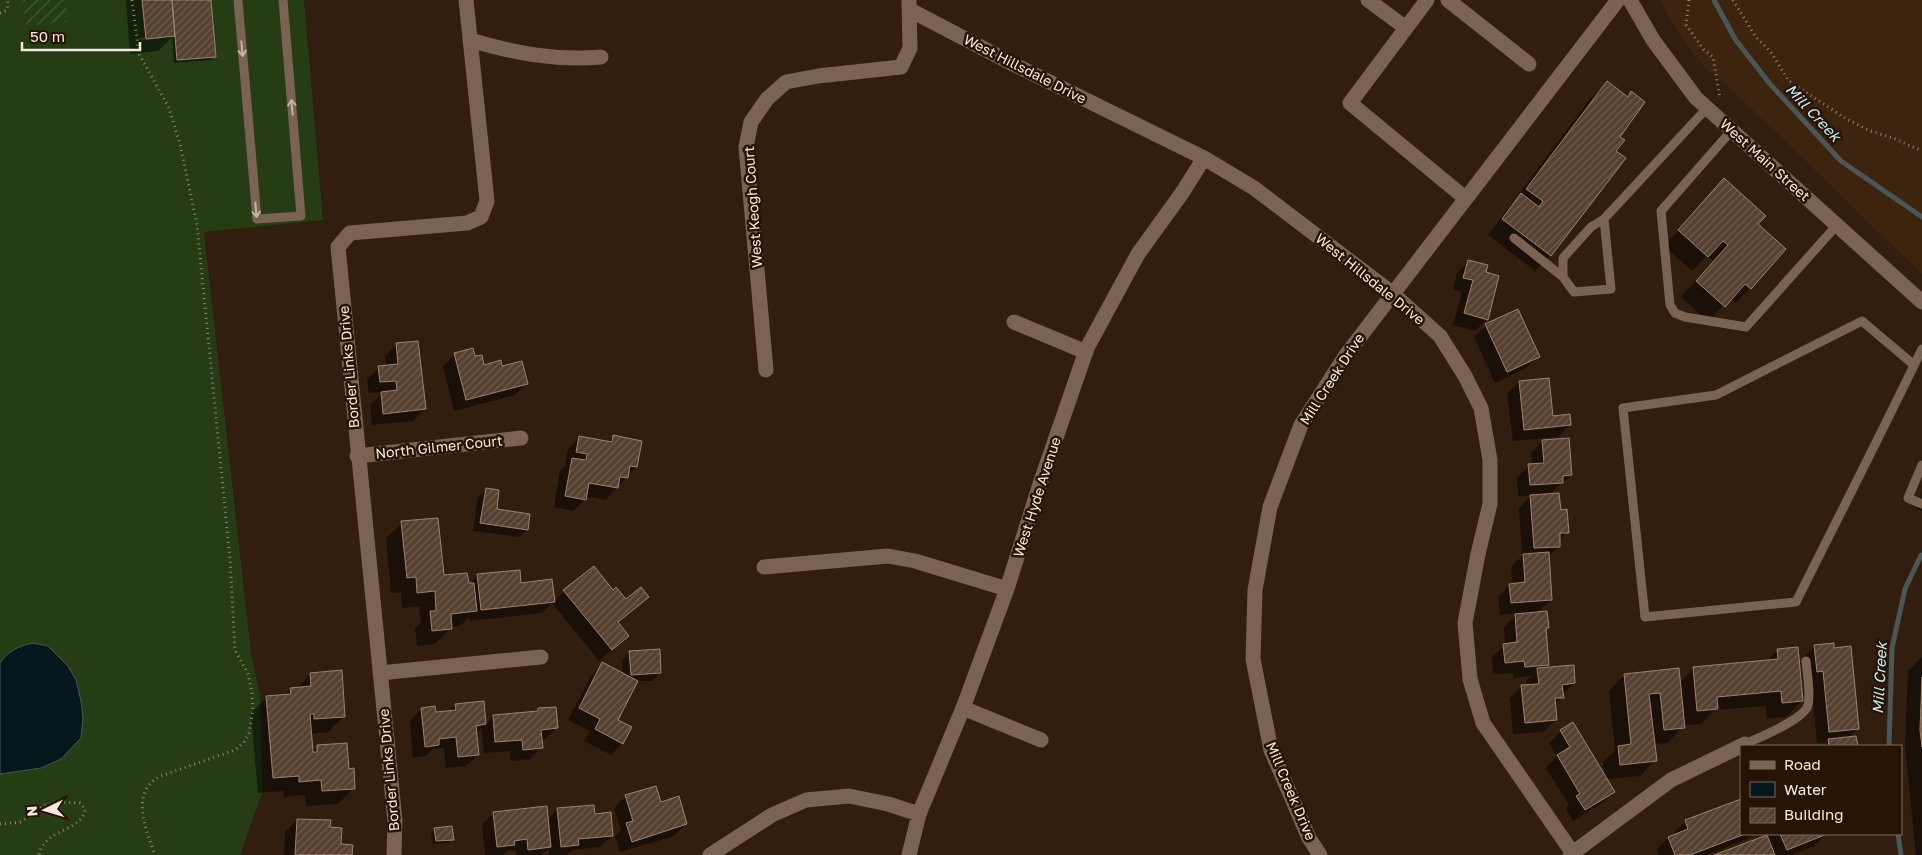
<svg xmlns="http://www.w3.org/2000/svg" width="1922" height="855" font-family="'Golos Text',sans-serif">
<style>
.built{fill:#3d240f}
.grass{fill:#253c15}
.garden{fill:url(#garden-furrows)}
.water{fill:#04171d;stroke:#4d5657}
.shadow{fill:#0007;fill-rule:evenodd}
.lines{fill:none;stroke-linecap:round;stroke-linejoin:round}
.stream{stroke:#4d5657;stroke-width:5}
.building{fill:url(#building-hatch);stroke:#9d8472}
.path{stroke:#938275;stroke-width:3;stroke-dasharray:1 4;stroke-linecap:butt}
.service{stroke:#7a6352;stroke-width:9}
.minor{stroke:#7a6352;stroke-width:15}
.tertiary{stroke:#7a6352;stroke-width:15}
.oneway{stroke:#c5b3a7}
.labels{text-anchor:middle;stroke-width:5;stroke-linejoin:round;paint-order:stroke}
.street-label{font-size:14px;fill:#f7e9df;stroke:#271405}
.water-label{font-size:15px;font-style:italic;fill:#c7ebf6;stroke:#271405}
</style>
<defs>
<pattern id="garden-furrows" width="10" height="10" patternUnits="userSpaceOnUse" patternTransform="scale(1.25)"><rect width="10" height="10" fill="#253c15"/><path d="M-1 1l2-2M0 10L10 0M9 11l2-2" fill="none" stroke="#455837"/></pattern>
<pattern id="building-hatch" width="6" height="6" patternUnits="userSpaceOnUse" patternTransform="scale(1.25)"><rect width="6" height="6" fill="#564030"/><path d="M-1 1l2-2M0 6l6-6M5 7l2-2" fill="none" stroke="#6f5c4e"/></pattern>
</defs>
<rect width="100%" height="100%" fill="#311e0e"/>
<path class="built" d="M1659,0H1922V274L1724,82L1707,69L1686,45Z"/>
<path class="grass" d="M0,0H304L323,220L204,232L251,652L260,697L263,790L240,855H0Z"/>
<path class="garden" d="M23,0H67V19L66,22L26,26Z"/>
<path class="water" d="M33,643L48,646L68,666L76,680L81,701L83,718L81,738L61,759L41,768L0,774V663C8,651 19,646 33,643Z"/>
<path class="shadow" d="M126,0H210L215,56L211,60L174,63L172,37L158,51L130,54ZM159,36V39L140,40L139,38Z
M1607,83L1627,98L1632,93L1618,137L1550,255L1535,271L1488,235L1591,98Z
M1724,180L1756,224L1750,288L1735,303L1730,299L1708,321L1681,297L1713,261L1707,256L1692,271L1664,246Z
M1469,261L1484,273L1487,319L1475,331L1453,325L1462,292L1453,289L1457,273Z
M1486,325L1538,357L1526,368L1495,383L1474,337Z
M396,345L425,409L413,421L372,425L370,405L383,392L369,393L367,379L379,368L386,367L385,356Z
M455,354L474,358L483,366L501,368L527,383L515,395L454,411L443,366Z
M1548,379L1552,417L1570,425L1558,437L1513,441L1507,394L1519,382Z
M580,437L608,443L613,437L636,467L605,500L585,496V499L573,511L554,507L560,471L567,464H565L568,449Z
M1542,441L1571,475L1549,495L1559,511L1567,532L1559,541V546L1548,557L1551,600L1537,613L1547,627L1545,630L1548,664L1543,669L1574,683L1554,705L1555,720L1544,732L1513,734L1510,698L1522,686H1527L1526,681L1531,676L1513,678V673L1493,674L1492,657L1505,645L1504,627L1518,613L1500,615L1498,597L1510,585H1513L1511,567L1522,556L1519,508L1531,496H1518L1517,477L1529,466L1532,465L1531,453Z
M486,490L495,510L527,530L519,537L473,531L478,497Z
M1922,495V511L1916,508Z
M402,523L443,577L468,585L477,576L520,584L554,602L564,591L613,592L626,601L647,597L617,623L628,636L599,661L552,603L542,613L469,621V617L460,626L451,627L435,644L417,646L415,628L421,622L419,606L402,608L401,592L391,593L386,538Z
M1815,646L1858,728L1848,738L1855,737L1856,746H1823L1827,742L1817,743L1811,682L1806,683L1803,658Z
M1778,650L1802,701L1786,717L1767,718L1766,706L1714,710L1701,724L1683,726L1668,743L1653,744L1655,760L1640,776L1607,779L1614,791L1602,803L1573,821L1566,809L1569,805L1546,768L1557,756L1549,743L1561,731L1605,777L1603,762L1615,751L1609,691L1624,675L1679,683L1694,668L1767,661Z
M630,652L659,673L652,681H636L616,721L622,743L611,755L584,741L590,731L568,720L591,676L602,664L623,674L622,660Z
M1922,657V855H1916L1905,746L1908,671Z
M310,674L344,716L328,732L310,734L312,752L318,747L347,770L354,788L338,804L306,806L305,795L284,797L283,791L258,793L251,713L267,697L284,696L291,689H296Z
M483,702L485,725L493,717L535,713L539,709L556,728L545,739L541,740V747L530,759L511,761L510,751L484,753L481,728L476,733L478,755L466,766L446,768L444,748L433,749L426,756L413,758L410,721L421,709L435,714L448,712L456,705Z
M626,796L660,804L686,824L674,836L620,852L615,836L621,830L614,808Z
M558,809L594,815L612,836L600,847L572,850L567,855H549V848L541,855H516V850L507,851L503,855H485L482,824L494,813L547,820Z
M297,820L329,828L340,846L351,855H284L285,832Z
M1686,821L1741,834H1754L1750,838L1706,855H1659L1657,849L1668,838L1675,835L1674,833Z
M435,829L452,839L449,843L433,844L431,833Z
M1764,834H1826L1814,846L1791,855H1718L1766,837Z"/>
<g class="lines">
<path class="stream" d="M1714,0L1735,39L1770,84L1841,161L1922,217
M1889,746L1892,648L1905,589L1921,555
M1898,834L1901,855"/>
</g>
<path class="building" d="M142,0H172L175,36L146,39Z
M172,0H211L216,57L177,60Z
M1607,81L1628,97L1631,91L1645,102L1620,137L1625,140L1616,151L1626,158L1551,256L1502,219L1521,193L1539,207L1543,201L1526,189Z
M1724,178L1766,216L1758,224L1786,249L1751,289L1745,284L1725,307L1696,281L1728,245L1723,241L1708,257L1678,230Z
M1468,260L1488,265L1486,272L1499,276L1488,320L1464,313L1473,280L1463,278Z
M1518,309L1540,357L1507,372L1485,324Z
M418,341L426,409L383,414L381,392L397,390L396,381L380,382L378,366L398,364L396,343Z
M473,348L475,356L482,355L484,365L501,360L502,366L522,361L528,384L466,400L454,353Z
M1549,378L1553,416L1570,414L1571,425L1524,430L1519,381Z
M613,435L642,441L637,467L630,466L628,478L620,477L618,488L589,483L586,500L565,496L572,458L586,460L587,454L576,452L579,436L612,442Z
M1569,438L1572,475L1563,476V483L1530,485L1528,464L1544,463L1542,440Z
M486,488L499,490L497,509L530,514L528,530L480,523Z
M1559,493L1561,510L1567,509L1569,533H1560V547L1534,548L1530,495Z
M438,518L444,575L467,573L469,583H474L477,611L451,614L452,629L432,631L430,611H436L435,591L417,593L416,577L407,578L401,521Z
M1549,552L1552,600L1511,603L1509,584L1525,582L1523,554Z
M594,566L613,590L616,587L626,599L641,587L649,597L618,622L629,636L612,650L563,590Z
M520,570L521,583L552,579L555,602L481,610L477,574Z
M1547,611L1549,628H1546L1549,665L1525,667L1524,661L1505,663L1503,644L1517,642L1515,614Z
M1834,643V648L1851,646L1859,729L1829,732L1823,671L1817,672L1814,645Z
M1798,647L1803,701L1782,703L1781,691L1717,697L1718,709L1697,711L1693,667L1778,659L1777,649Z
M660,649L661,673L631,675L629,651Z
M602,662L638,681L618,720L632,727L623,744L595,729L600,719L579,708Z
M1574,665L1575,683L1562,685L1564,698H1555L1557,720L1525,723L1521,685L1539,684L1537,668Z
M1679,668L1685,728L1664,730L1660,693L1649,694L1657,761L1620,765L1618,746L1631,744L1624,674Z
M342,670L345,717L314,719V714H310L313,752H317V745L347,743L349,769L354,768L355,789L322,791L321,780L299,782V776L273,778L266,696L291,694L290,688L311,686L310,673Z
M1922,677V747L1920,730Z
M484,701L486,724L476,726L479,755L458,757L456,737L439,739V745L425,747L421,708L435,706L436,712L456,710L455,704Z
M556,707L558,728L541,730L543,748L523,750L522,740L495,742L493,715L538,711V708Z
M1573,722L1615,792L1585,810L1576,796L1580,794L1557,755L1570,747L1560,730Z
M1856,736L1858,746H1829L1828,739Z
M656,786L661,802L679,796L687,824L632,842L626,823L633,821L625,795Z
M1741,799V834H1745L1690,855H1675L1668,837L1688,829L1685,820Z
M594,805L595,814L611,812L613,836L578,839L579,845L561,847L557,808Z
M547,806L551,847L528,850L527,839L514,841L515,845L497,847L493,812Z
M297,819L331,820L330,827L342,828L341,844L353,845L352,855H295Z
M452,826L454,840L436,841L434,828Z
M1780,834H1827L1787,850Z
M1767,835L1775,855H1714Z"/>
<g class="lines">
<path class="path" d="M132,0L139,54L169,108L180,144L197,225L230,559L235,650L248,674L252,693L253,710L249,733L244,742L235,750L161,776C129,791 146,830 155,855
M1689,0L1686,25L1704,50L1713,57L1720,98
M1733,0L1755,36L1770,51L1789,81L1843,117L1868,130L1893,138L1922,151
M0,13L7,10L8,0
M0,824L20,822L32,815L43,806L57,802L80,803L85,809C83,832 44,828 39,855"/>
<path class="service" d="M238,0L257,219L301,216L283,0
M1732,130L1661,211L1670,305L1675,313L1685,317L1746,327L1837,225
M1514,238L1563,277L1574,292L1611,289L1604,219L1707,108
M1563,277V258L1591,227L1604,219
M1914,365L1862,321L1716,395L1623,408L1645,617L1796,602C1838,518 1881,434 1922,349
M1922,465L1908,498L1922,504
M1745,744C1758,738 1805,719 1808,705C1811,694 1807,673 1806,661"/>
<path class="minor" d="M1368,0L1406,28
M1427,0L1350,103L1465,198
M1448,0L1529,64
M910,10L1015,65L1204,158L1254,188L1392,293L1440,336L1465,376L1481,408L1490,460V504L1478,554L1465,623L1470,679L1483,723L1574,855
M470,40C514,53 555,61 601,57
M1014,322L1086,352
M766,370L746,147L751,122L767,99L786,82L818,76L901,67L910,48L909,1
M357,456L521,438
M764,567L888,556L915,561L1007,589
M380,673L541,657
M963,708L1041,740
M394,855L395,821L338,247L350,233L467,223L481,217L487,201L466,0
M710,855L772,815L806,800L849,796L888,804L919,814
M909,855L919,814L963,708L1007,589L1040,484L1087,348L1138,254L1182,193L1204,158
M1320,855L1309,838L1271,750L1253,659L1255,590L1270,507L1301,425L1346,355L1618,0
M1570,855L1671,780L1745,744"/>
<path class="tertiary" d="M1630,0L1653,40L1696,98L1922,302"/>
</g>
<defs><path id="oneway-shaft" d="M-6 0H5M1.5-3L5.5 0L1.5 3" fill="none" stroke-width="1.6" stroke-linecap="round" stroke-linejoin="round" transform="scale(1.25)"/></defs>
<g class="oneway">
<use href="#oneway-shaft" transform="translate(242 49) rotate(85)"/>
<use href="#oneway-shaft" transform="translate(292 107) rotate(-95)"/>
<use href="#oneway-shaft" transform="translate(256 210) rotate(85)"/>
</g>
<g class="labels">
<g class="street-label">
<text transform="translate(1025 69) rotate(27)" y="5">West Hillsdale Drive</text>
<text transform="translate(1765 160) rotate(42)" y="5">West Main Street</text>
<text transform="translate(753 207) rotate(-94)" y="5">West Keogh Court</text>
<text transform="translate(1370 279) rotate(39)" y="5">West Hillsdale Drive</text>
<text transform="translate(349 367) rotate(-95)" y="5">Border Links Drive</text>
<text transform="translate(1332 379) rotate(-57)" y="5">Mill Creek Drive</text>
<text transform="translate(439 447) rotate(-6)" y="5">North Gilmer Court</text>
<text transform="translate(1037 497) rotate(-72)" y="5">West Hyde Avenue</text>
<text transform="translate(389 770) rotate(-95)" y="5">Border Links Drive</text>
<text transform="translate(1291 791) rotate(67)" y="5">Mill Creek Drive</text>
</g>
<g class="water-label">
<text transform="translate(1813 113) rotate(47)" y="5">Mill Creek</text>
<text transform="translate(1880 678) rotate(-87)" y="5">Mill Creek</text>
</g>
</g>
<rect x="1740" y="745" width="162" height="90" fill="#271405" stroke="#7a695c"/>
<rect x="1750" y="761" width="25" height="8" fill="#7a6352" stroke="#7a695c"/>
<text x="1784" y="770" font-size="15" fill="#f7e9df">Road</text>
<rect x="1750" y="782" width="25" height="15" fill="#04171d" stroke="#7a695c"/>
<text x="1784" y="795" font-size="15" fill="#f7e9df">Water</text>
<rect x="1750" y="808" width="25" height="15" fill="url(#building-hatch)" stroke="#7a695c"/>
<text x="1784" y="820" font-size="15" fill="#f7e9df">Building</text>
<g transform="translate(45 810) rotate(265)" stroke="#271405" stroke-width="4" paint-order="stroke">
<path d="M0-4L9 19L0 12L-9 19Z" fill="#f7e9df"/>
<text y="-8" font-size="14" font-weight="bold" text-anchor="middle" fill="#f7e9df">N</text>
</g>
<path d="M22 42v8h118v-8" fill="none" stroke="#f7e9df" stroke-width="2.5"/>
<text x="30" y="42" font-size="15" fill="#f7e9df" stroke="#271405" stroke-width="4" paint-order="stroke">50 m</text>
</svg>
